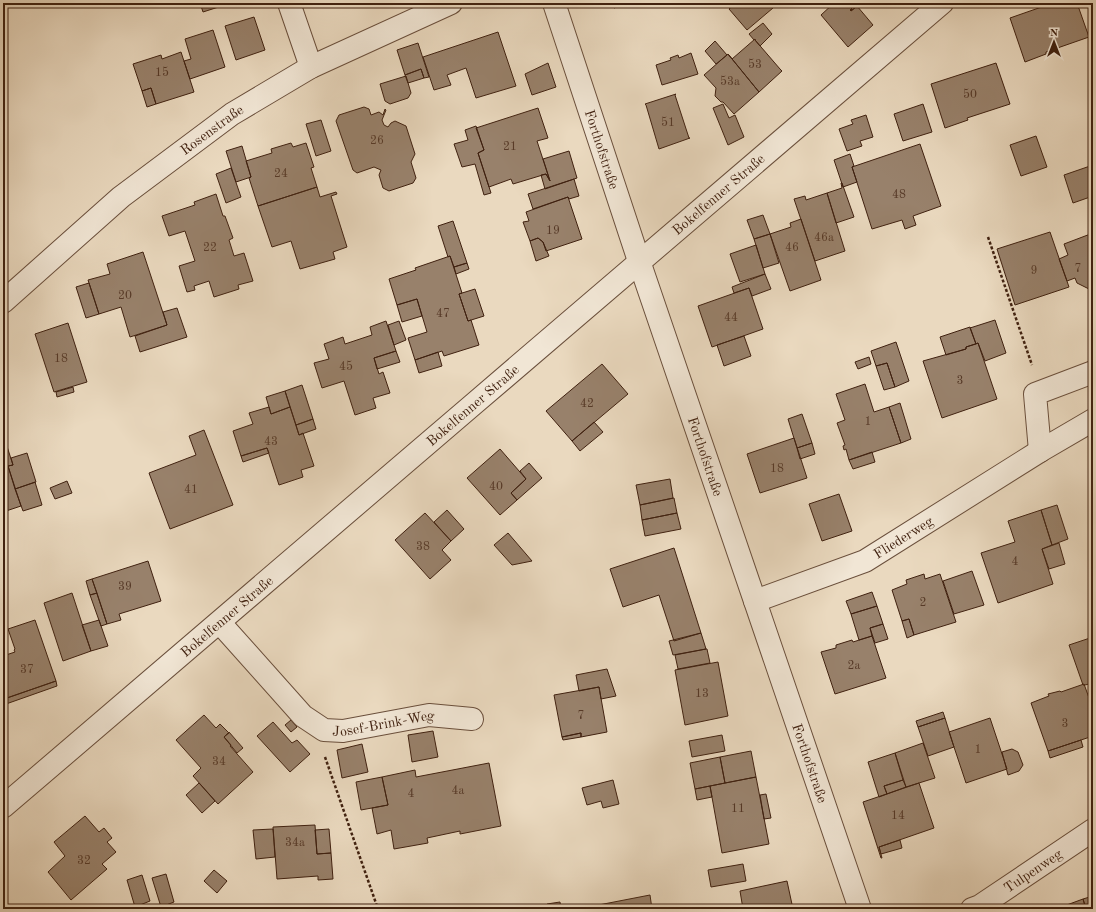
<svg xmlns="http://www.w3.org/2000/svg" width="1096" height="912" font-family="'Old Standard TT',serif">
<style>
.building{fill:#98816b;stroke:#402110}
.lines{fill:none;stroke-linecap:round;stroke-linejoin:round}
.street-casing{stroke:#6a4f3c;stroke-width:24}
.path{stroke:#402110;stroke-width:2.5;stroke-dasharray:3 2;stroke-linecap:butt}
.street{stroke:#f1e6d5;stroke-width:22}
.labels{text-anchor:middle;stroke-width:3;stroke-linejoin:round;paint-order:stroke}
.number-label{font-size:12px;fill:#563927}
.street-label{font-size:14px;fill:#402110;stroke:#f1e6d5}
</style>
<rect width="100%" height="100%" fill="#ead9bf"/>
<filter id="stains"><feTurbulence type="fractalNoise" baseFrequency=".005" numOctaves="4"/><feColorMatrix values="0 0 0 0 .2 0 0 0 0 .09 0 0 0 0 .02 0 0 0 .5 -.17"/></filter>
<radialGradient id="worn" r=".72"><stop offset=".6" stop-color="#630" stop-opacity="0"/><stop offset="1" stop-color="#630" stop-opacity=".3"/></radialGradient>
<path class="building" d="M200,3H231L203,12Z
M612,3H628L614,8Z
M736,3H768L773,8L747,30L729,9Z
M834,3H846L852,9L850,10L851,11L857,6L873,25L848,47L821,15Z
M846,3H861L851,11L850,10L852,9Z
M1053,3H1077L1089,37L1046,52V54L1025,62L1010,18Z
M254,17L265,50L236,60L225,26Z
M763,23L772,34L760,46L755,40V39L754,40L749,34Z
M213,30L225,67L190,79L184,61L191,59L185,39Z
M498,32L516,86L476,98L466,68L447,75L451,85L434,90L423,57Z
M755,39V40L780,69L782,71L759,92L728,54L732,59Z
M715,41L727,55L716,64L705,51Z
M418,43L429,77L424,78L421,69L405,75L397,50Z
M181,52L194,92L156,104L151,88L142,91L133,64L161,55L162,59Z
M691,53L698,74L662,85L656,65L671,60L670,58L678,55L679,58Z
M728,54L759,92L734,114L723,102H721L715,96L716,88L704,75Z
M548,63L556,87L532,95L525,74Z
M996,63L1010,104L967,118L968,120L945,128L931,84Z
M421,69L424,78L408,83L405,75Z
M406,76L411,93L408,98L390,104L385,101L380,84Z
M151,88L156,104L147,107L142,91Z
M676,94L675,95L689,138H690L659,149L646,105L645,104Z
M723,104L729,118L735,115L744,137L728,145L713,108Z
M923,104L932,132L903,141L894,114Z
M364,107L369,109L371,115L379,112L383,115L385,109L386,110L382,120L384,125L388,127L391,123L395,121L406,126L415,154L411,162L416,178L413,183L389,191L383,188L379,175L381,170L374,167L357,173L353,170L336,121L339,115Z
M538,108L548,138L537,141L550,181L546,174L513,184L511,179L489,187L478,153L484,150L476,128Z
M866,115L873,137L860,141L862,146L847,151L839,129L853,124L851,120Z
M321,120L331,151L316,156L306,124Z
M476,126L484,150L478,153L491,193L484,195L475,164L462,167L454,144L468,140L465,130Z
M1036,136L1047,167L1021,176L1010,145Z
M291,143L293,147L306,143L314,167L311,168L317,187L258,206L249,178L251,177L246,161L272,153L271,149Z
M920,144L941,206L913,216L916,225L905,229L902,220L872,229L852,167Z
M242,146L251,177L236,182L226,151Z
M569,151L577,178L545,189L541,175L546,174L550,181L543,159Z
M850,154L854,166L852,167L857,182L843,187L834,160Z
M1093,165V196L1073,203L1064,175Z
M231,168L241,197L226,203L216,174Z
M574,179L579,196L569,199L568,197L533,209L528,194Z
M841,183H842L854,217L836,223L827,193L842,188Z
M317,187L320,197L336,192L337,194L331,196L347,247L333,252L335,259L300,269L291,241L272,247L258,206Z
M827,193L845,251L815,261L794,199L805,196L806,200Z
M216,194L223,216H225L233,238L229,240L234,256L244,253L253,281L238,285L239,289L214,297L209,281L194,286L195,290L187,292L179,266L195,261L185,231L169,236L162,216L195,205L194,202Z
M568,197L582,239L546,251L543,242L538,238L530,241L523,222L529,221L526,212Z
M763,215L770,234L754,239L747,220Z
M801,219L821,280L790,291L770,234L791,227L790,223Z
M453,221L467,263L454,267L450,256L448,257L438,226Z
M1050,232L1069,287L1015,305L997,249Z
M1093,233V291L1077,283L1075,278L1067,281L1059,259L1068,255L1064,244Z
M770,234L779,263L763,268L754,239Z
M538,238L543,242L549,256L536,261L530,241Z
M756,245L765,274L740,282L730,254Z
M143,252L167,325L130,337L121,307L99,314L88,280L110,274L107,264Z
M450,256L462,293L459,294L468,321L471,320L479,345L444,356L442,351L415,360L408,338L427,332L417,299L397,305L389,279L416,270L415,268Z
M467,263L469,269L456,274L454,267Z
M765,274L771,289L752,296L749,288L734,293L732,287Z
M89,283L99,314L86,318L76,287Z
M749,288L763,329L712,347L698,306Z
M475,289L484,316L468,321L459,294Z
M417,299L422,316L402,322L397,305Z
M177,308L187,337L140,352L135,336L167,325L163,312Z
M995,320L1006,353L985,361L978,343L976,344L970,328Z
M386,321L396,351L374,358L379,374L383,372L390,393L373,398L376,408L355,415L344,381L322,388L314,363L329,359L324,344L343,337L345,344L372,335L370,327Z
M399,321L406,340L394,345L388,325Z
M68,323L87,382L54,392L35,334Z
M970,327L976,344L966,347V349L946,355L940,337Z
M744,336L751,356L724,366L717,345Z
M896,342L909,381L895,387L887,363L876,366L871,351Z
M978,343L997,399L942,418L923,361L966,349V347Z
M396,351L400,362L377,369L374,358Z
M438,352L442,366L419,373L415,360Z
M869,357L871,364L858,369L855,362Z
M887,363L895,387L884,390L876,366Z
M602,364L628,394L572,441L546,411Z
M865,384L874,412L889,407L901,443L849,460L846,449L844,450L843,446L845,445L837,423L845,420L836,394Z
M302,385L313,419L296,425L285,391Z
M73,387L74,392L57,397L56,392Z
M285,391L290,407L271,414L266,397Z
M900,403L911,439L901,443L889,407Z
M269,407L271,414L290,407L299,435L303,433L314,466L301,470L303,477L279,485L267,448L241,456L233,431L253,424L249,413Z
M802,414L812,443L797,448L788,419Z
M313,419L316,429L299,435L296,425Z
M594,422L603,432L580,451L572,441Z
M204,430L233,505L170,529L149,473L196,455L189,436Z
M3,434L13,465L3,467Z
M794,438L807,478L760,493L747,454Z
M812,443L815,454L800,459L797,448Z
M267,448L269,453L243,462L241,456Z
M500,449L526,479L511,493L517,500L500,515L467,478Z
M872,452L875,462L853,469L849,460Z
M27,453L36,482L15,489L8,466L13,465L11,458Z
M529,463L542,478L517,500L511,493L526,479L520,471Z
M8,466L21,506L3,512V467Z
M670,479L673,498L640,505L636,485Z
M67,481L72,493L55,499L50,488Z
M35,482L42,505L23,511L15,489Z
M839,494L852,531L822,541L809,504Z
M674,498L677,513L642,520L640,505Z
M1057,505L1068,539L1052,545L1041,510Z
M447,510L464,529L451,541L434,522Z
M1041,510L1052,545L1042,549L1053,584L998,603L981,553L1015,542L1008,521Z
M425,513L451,541L442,550L451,560L430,579L395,540Z
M677,513L681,529L645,536L642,520Z
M508,533L532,561L512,565L494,545Z
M1059,543L1065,564L1049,569L1042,549Z
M674,548L701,633L674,641L659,595L623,607L610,569Z
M148,561L161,601L119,614L121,620L107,624L92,579Z
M972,571L984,605L954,614L943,581Z
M924,574L925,579L940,574L956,622L914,635L909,619L902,621L892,590L907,584L906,580Z
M92,579L97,593L90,595L86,581Z
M872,592L877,606L851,614L846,601Z
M72,593L91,651L63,661L44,603Z
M97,593L107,624L101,626L90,595Z
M877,606L883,624L870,628L872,636L859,640L851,614Z
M909,619L914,635L907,638L902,621Z
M35,620L56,681L4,699L3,656L15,652L14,650L15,649L8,629Z
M99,620L108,646L91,651L82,625Z
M883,624L888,639L875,643L870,628Z
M701,633L706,649L673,655L669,641Z
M872,636L886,678L835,694L821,652L836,648V645L852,640L853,642Z
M1093,637V683L1085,685H1083L1069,645Z
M706,649H707L710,663L678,669L675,655Z
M718,662L728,716L685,725L675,670Z
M607,669L616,696L601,699L599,687L579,691L576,675Z
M56,681L57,686L6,704L4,699Z
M1084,684L1093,709V736L1048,751L1031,703L1049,696L1048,694L1060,691L1061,692Z
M599,687L607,732L581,737V733L562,737L554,695Z
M943,712L945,718L918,727L916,721Z
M204,715L216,728L220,724L229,733L224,737L231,745L230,746L253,772L218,804L193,776L201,768L176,740Z
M945,718L954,747L928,756L918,727Z
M990,718L1007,769L966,783L949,732Z
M291,720L297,727L291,732L285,725Z
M273,722L292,743L297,740L310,754L290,772L257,736Z
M433,731L438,757L412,762L408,735Z
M229,732L243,748L237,753L224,737Z
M581,733V737L563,740L562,737Z
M722,735L725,751L692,757L689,741Z
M1081,740L1083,747L1050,758L1048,751Z
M923,743L935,778L906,787L895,753Z
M362,744L368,772L342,778L337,750Z
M1012,749L1018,752L1023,765L1019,771L1008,775L1002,752Z
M751,751L756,777L725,783L720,757Z
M895,753L903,780L884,786L887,794L879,797L868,762Z
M720,757L725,783L695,789L690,763Z
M489,763L501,826L460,834V831L427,838L428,843L394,849L391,830L377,834L372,808L388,805L382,777L415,770L416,777Z
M382,777L388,805L361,810L356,782Z
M756,777L769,844L722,853L710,786Z
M613,780L619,804L603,808L601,801L587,805L582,788Z
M903,780L906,787L887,794L884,786Z
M199,783L215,801L202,813L186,795Z
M919,783L934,828L879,847L882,858H881L863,802Z
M710,786L712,797L697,800L695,789Z
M766,794L771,818L764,819L760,795Z
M85,816L99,832L104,828L112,838L107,842L116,852L102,864L107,869L71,900L48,872L65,856L54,842Z
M315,825L317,854L331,853L333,879L318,880V876L277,879L273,827Z
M273,829L275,857L256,859L253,830Z
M329,829L331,853L317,854L315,830Z
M900,840L902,848L881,854L879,847Z
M743,864L746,881L711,887L708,870Z
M214,870L227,881L217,893L204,881Z
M166,874L174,902L161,907L152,878Z
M142,875L150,901L135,907L127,880Z
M787,881L793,909H743L740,891Z
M650,895L652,909H578Z
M1093,896V909H1086L1083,899Z
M1083,899L1086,909H1065L1064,906Z
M560,902L561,909H547V904Z"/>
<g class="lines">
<defs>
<g id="street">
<path d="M289,3L311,67"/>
<path id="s1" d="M554,3L639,261L860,909"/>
<path id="s2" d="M3,302L121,197L232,114L311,67L451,3"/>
<path d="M1040,451L1035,394L1093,372"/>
<path id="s3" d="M755,601L865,561L1040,451L1093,420"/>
<path id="s4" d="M220,623L303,716L324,730L343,731L429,715L472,719"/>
<path id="s5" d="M3,807C317,540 628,270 942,3"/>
<path id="s6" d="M972,909L980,906L1093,830"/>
</g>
</defs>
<use href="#street" class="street-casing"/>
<path class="path" d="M988,237L1032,365
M325,757L378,909"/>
<use href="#street" class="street"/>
</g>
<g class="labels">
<g class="number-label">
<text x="755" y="68">53</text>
<text x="162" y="76">15</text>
<text x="730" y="85">53a</text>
<text x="970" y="98">50</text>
<text x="668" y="126">51</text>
<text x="377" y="144">26</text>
<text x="510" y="150">21</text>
<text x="281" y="177">24</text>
<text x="899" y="198">48</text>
<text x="553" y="234">19</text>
<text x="824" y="241">46a</text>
<text x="210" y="251">22</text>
<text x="792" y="251">46</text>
<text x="1078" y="272">7</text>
<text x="1034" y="274">9</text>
<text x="125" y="299">20</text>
<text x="443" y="317">47</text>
<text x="731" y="321">44</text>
<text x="61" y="362">18</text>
<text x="346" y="370">45</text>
<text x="960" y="384">3</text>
<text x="587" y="407">42</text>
<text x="868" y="425">1</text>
<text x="271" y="445">43</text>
<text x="777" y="472">18</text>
<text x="496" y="490">40</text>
<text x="191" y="493">41</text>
<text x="423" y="550">38</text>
<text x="1015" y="565">4</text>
<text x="125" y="590">39</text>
<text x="923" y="606">2</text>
<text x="854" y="669">2a</text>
<text x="27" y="673">37</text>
<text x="702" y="697">13</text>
<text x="581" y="719">7</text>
<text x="1065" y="727">3</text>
<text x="978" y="753">1</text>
<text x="219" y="765">34</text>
<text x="458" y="794">4a</text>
<text x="411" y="797">4</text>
<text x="738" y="812">11</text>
<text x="898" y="819">14</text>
<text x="295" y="846">34a</text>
<text x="84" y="864">32</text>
</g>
<g class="street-label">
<text dy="5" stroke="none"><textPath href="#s2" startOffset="271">Rosenstraße</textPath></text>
<text dy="5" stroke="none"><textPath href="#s1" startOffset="154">Forthofstraße</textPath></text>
<text dy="5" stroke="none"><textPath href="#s5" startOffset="942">Bokelfenner Straße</textPath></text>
<text dy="5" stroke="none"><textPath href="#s5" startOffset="618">Bokelfenner Straße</textPath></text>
<text dy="5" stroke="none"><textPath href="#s1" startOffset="478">Forthofstraße</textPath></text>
<text dy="5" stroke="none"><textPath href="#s3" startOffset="162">Fliederweg</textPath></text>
<text dy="5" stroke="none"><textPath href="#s5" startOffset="294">Bokelfenner Straße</textPath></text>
<text dy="5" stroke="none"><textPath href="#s4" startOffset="210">Josef-Brink-Weg</textPath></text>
<text dy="5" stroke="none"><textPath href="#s1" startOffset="802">Forthofstraße</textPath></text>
<text dy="5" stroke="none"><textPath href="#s6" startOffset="72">Tulpenweg</textPath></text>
</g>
</g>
<rect width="1096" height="912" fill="none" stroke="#ead9bf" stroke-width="16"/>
<rect x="4" y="4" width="1088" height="904" fill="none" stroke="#402110" stroke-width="2"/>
<rect x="8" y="8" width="1080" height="896" fill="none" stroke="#402110"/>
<g transform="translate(1054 42)" stroke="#f1e6d5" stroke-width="3" paint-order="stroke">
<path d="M0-3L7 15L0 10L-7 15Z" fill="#402110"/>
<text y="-6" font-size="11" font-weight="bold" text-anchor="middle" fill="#402110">N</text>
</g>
<rect width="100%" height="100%" filter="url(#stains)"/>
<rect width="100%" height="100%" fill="url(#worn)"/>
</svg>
